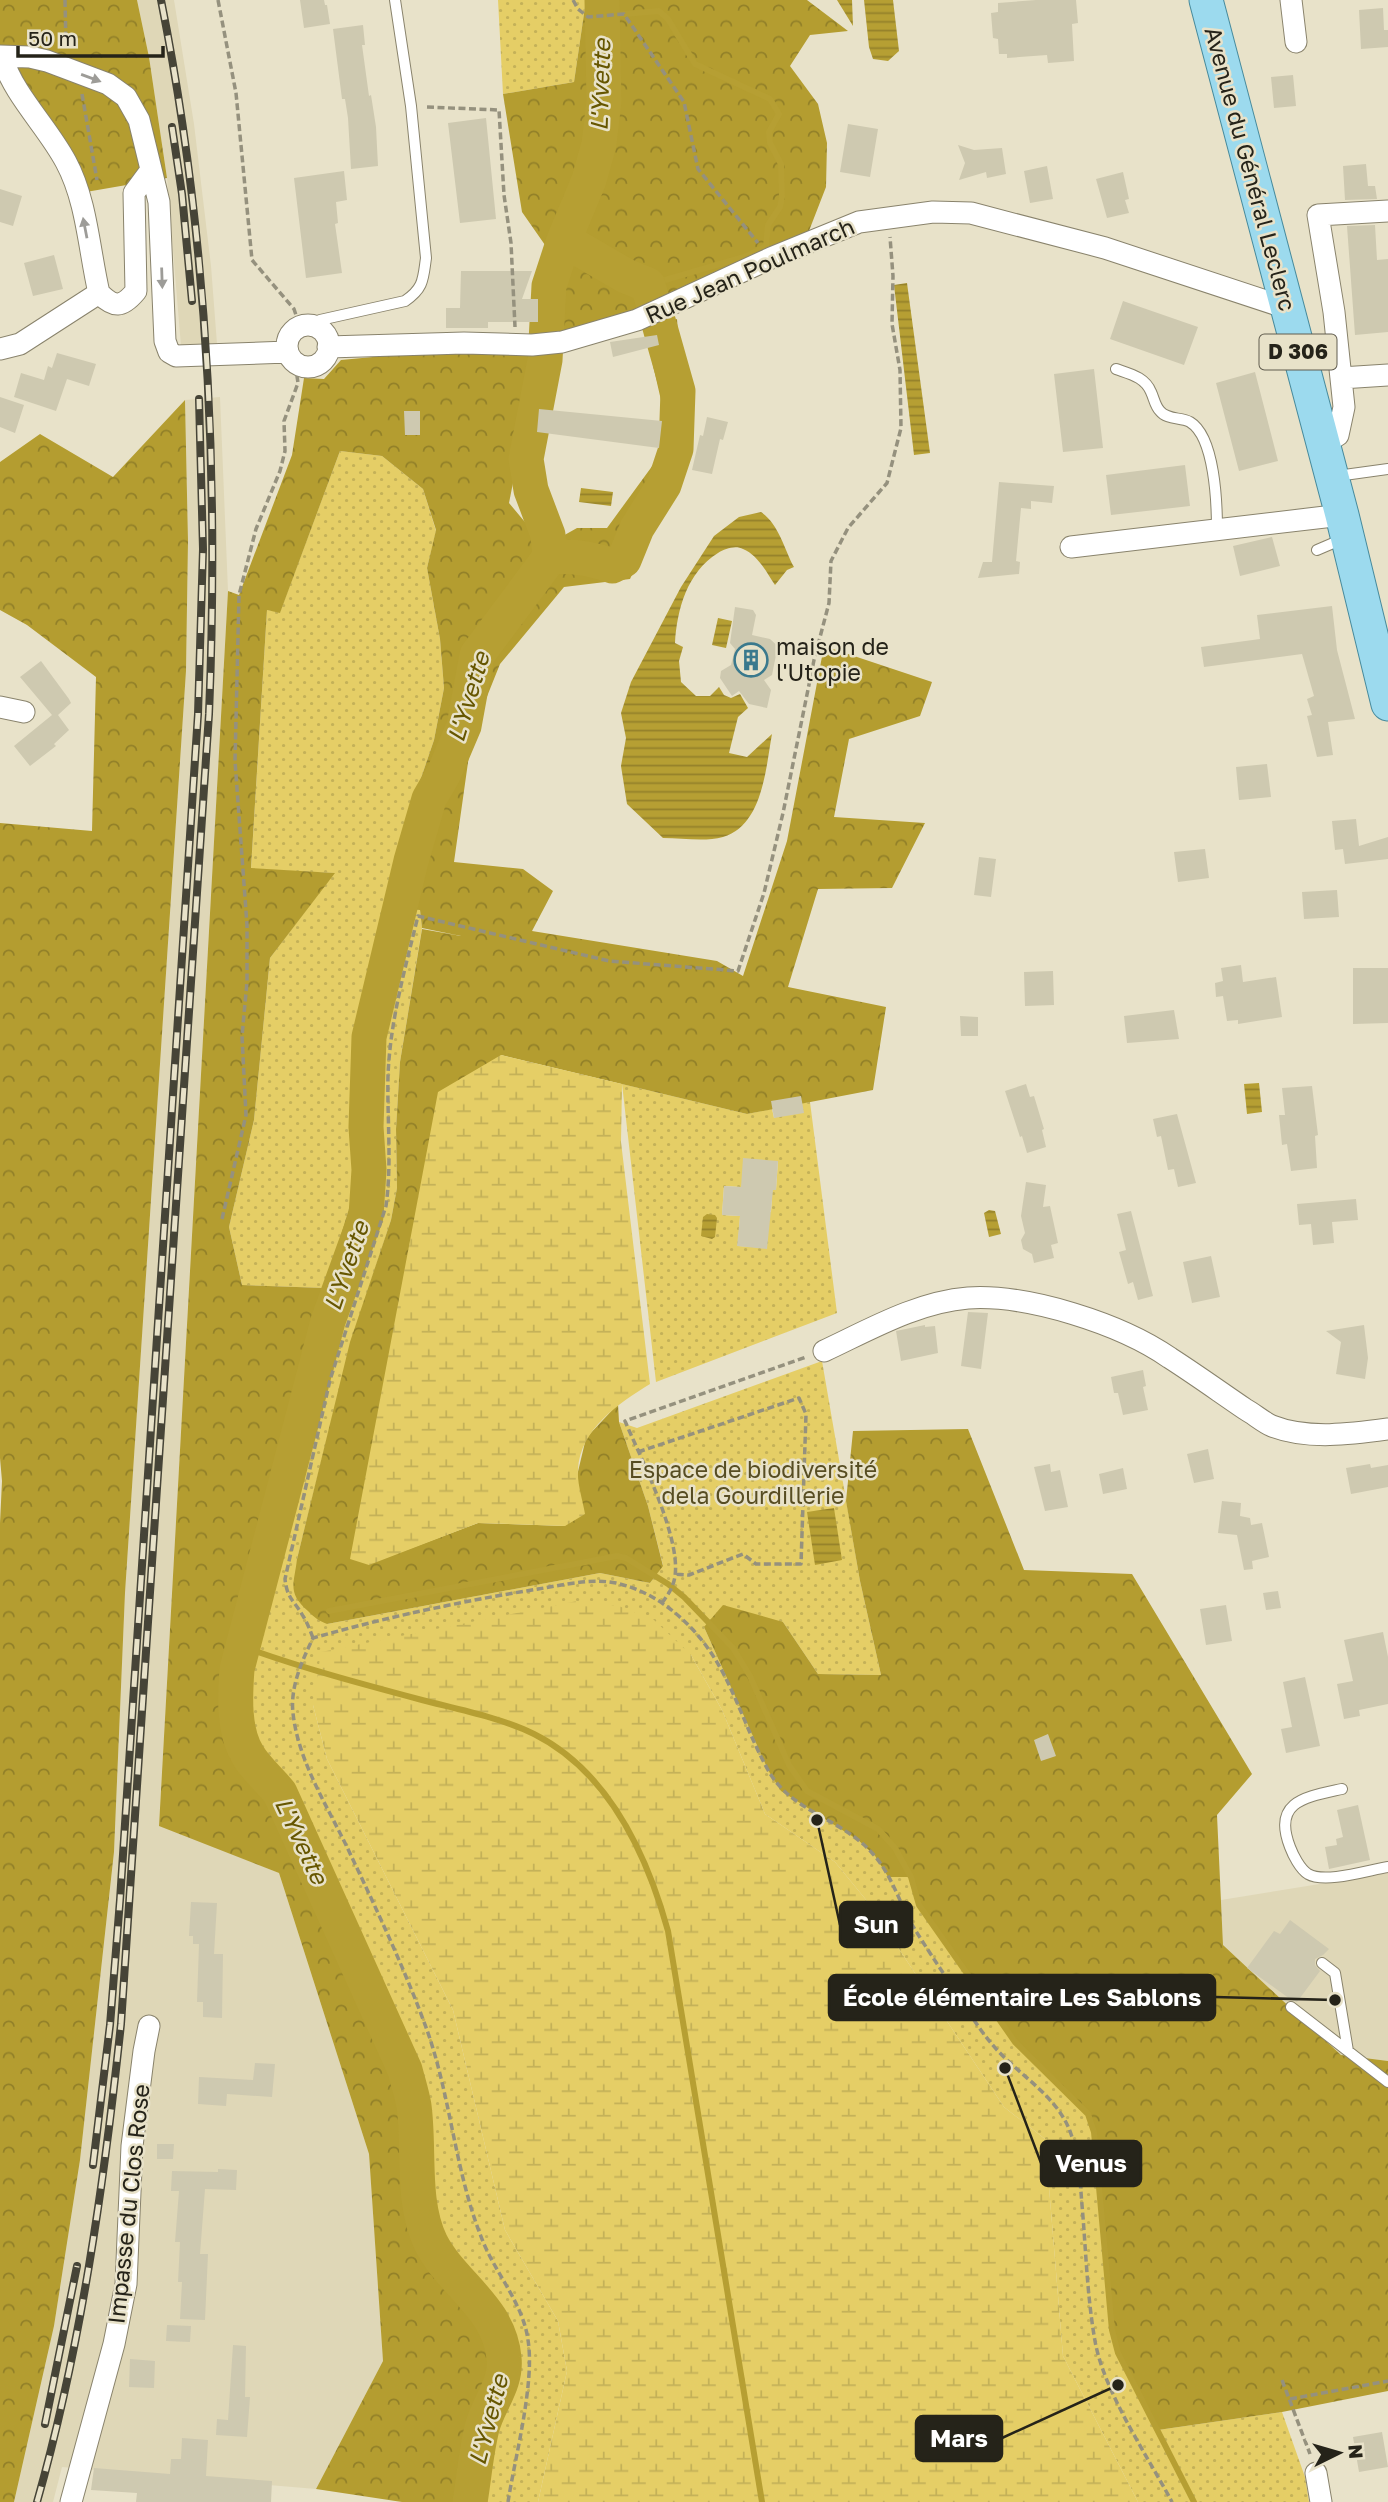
<svg xmlns="http://www.w3.org/2000/svg" width="1388" height="2502" font-family="'Golos Text',sans-serif">
<style>
.built{fill:#dfd7b7}
.grass{fill:url(#grass-dots);fill-rule:evenodd}
.forest{fill:url(#forest-crowns);fill-rule:evenodd}
.wetland{fill:url(#wetland-marsh)}
.water{fill:url(#water-rules)}
.lines{fill:none;stroke-linecap:round;stroke-linejoin:round}
.stream{stroke:#b69f33;stroke-width:6}
.river{stroke:#b69f33;stroke-width:35}
.building{fill:#cec9b0}
.lane-casing{stroke:#89836c;stroke-width:12}
.street-casing{stroke:#89836c;stroke-width:23}
.primary-casing{stroke:#478a9c;stroke-width:35}
.path{stroke:#95917e;stroke-width:3.5;stroke-dasharray:7 3.5;stroke-linecap:butt}
.lane{stroke:#fff;stroke-width:10}
.street{stroke:#fff;stroke-width:21}
.primary{stroke:#9cdaee;stroke-width:33}
.rail-casing{stroke:#464437;stroke-width:8}
.rail{stroke:#e8e2c9;stroke-width:5;stroke-dasharray:16;stroke-linecap:butt}
.oneway{fill:#9d9c98}
.labels{text-anchor:middle;stroke-width:5;stroke-linejoin:round;paint-order:stroke}
.shield{fill:#e8e2c9;stroke:#605c4e;stroke-width:2}
.shield-label{font-size:21px;font-weight:bold;fill:#252319}
.street-label{font-size:23px;fill:#252319;stroke:#e8e2c9}
.poi-label{font-size:23px;fill:#252319;stroke:#e8e2c9;text-anchor:start}
.park-label{font-size:23px;fill:#574d22;stroke:#e8e2c9}
.water-label{font-size:24px;font-style:italic;fill:#665600;stroke:#e8e2c9}
.leader{fill:none;stroke:#252319;stroke-width:2.5}
.callout-dot{fill:#252319;stroke:#e8e2c9;stroke-width:2.5}
.callout{fill:#252319;stroke:#252319;stroke-width:2.5}
.callout-label{font-size:24px;text-anchor:middle;font-weight:bold;fill:#fff}
</style>
<defs>
<pattern id="grass-dots" width="8" height="8" patternUnits="userSpaceOnUse" patternTransform="scale(1.75)"><rect width="8" height="8" fill="#e5ce66"/><path d="M2 2h.1M6 6h.1" fill="none" stroke="#c4b158" stroke-width="1.8" stroke-linecap="round"/></pattern>
<pattern id="forest-crowns" width="20" height="18" patternUnits="userSpaceOnUse" patternTransform="scale(1.75)"><rect width="20" height="18" fill="#b49d30"/><path d="M2 6a3 3 0 1 1 6 0M12 15a3 3 0 1 1 6 0" fill="none" stroke="#928028"/></pattern>
<pattern id="wetland-marsh" width="20" height="14" patternUnits="userSpaceOnUse" patternTransform="scale(1.75)"><rect width="20" height="14" fill="#e5ce66"/><path d="M1 5h8M5 5V1M11 12h8M15 12V8" fill="none" stroke="#c4b158"/></pattern>
<pattern id="water-rules" width="6" height="5" patternUnits="userSpaceOnUse" patternTransform="scale(1.75)"><rect width="6" height="5" fill="#b69f33"/><path d="M0 2.5h6" fill="none" stroke="#94812a"/></pattern>
</defs>
<rect width="100%" height="100%" fill="#e8e2c9"/>
<path class="built" d="M137,0H174L194,124L211,266L217,344L181,346L167,178L149,57Z
M220,397L228,591L159,1825L279,1873L369,2154L383,2361L316,2489L62,2467L53,2502H14L54,2326L80,2160L114,1852L125,1593L186,671L188,541L185,400Z
M1388,1873V2061L1341,2055L1223,1945L1221,1900Z"/>
<path class="grass" d="M498,0H586L574,82L503,94Z
M340,451L382,456L423,489L436,531L427,568L440,639L444,688L434,740L404,828L391,913L362,1030L354,1192L326,1288L242,1285L229,1227L254,1120L270,958L334,873L251,869L267,610L280,612Z
M400,909L420,910L422,928L400,1062L396,1129L397,1188L391,1220L351,1342L297,1559L327,1624L600,1573L650,1583L663,1565L648,1506L619,1422L637,1428L822,1361L860,1581L881,1675L818,1674L783,1622L704,1627L768,1770L858,1840L875,1856L888,1877H911L919,1905L1015,2042L1088,2114L1094,2132L1112,2330L1118,2353L1158,2430L1282,2412L1305,2477L1309,2502H1138L1063,2356L1045,2139L1004,2107L867,1901L835,1862L765,1814L722,1710L691,1655L313,1705L327,1759L453,2010L505,2230L558,2321L567,2371L538,2502H470L482,2427L504,2377V2357L496,2328L476,2298L441,2260L430,2240L422,2218L405,2070L280,1793C270,1780 256,1769 248,1755C233,1731 235,1696 237,1669L328,1321L366,1216L369,1170L366,1127L369,1037Z
M622,1084L747,1114L772,1109L774,1118L802,1103L810,1102L837,1313L656,1382ZM778,1161L776,1190H764L772,1198L771,1212L763,1211L767,1248L738,1246L740,1216L722,1215L724,1186L741,1187Z"/>
<path class="forest" d="M0,0H137L149,57L167,178L86,192L0,51Z
M586,0H807L848,31L810,35L790,66L818,104L827,143L826,187L807,236L664,307L541,341L509,503L545,546L577,528H607L661,454L663,409L644,326L677,319L686,458L630,579L564,587L500,664L472,734L454,862L523,869L553,891L532,931L717,961L743,976L787,841L824,646L932,682L920,716L849,739L834,817L925,823L892,888L818,889L788,987L886,1007L873,1090L747,1114L501,1055L369,1564L478,1523L565,1526L586,1438L618,1404L619,1422L648,1506L663,1566L650,1583L600,1573L327,1624C319,1621 314,1617 308,1611C287,1592 294,1585 297,1559L350,1342L391,1220L397,1188L396,1129L400,1062L422,929L461,936L422,928L420,910L400,909L369,1037L366,1127L369,1170L366,1216L328,1321L237,1669C235,1696 233,1731 248,1755C256,1769 270,1781 280,1793L405,2070C408,2082 412,2094 414,2106C420,2149 412,2204 431,2243C452,2284 500,2309 504,2358C506,2384 488,2404 482,2428C476,2452 473,2478 469,2502H402L316,2489L383,2361L369,2154L279,1873L159,1826L228,591L239,595L292,455L304,378L324,379L341,360L541,341L545,245L522,212L503,94L574,82ZM340,451L382,456L423,489L436,530L427,568L440,639L444,688L434,740L404,828L391,913L362,1030L354,1192L325,1288L242,1285L229,1227L254,1120L270,958L335,873L251,868L267,610L280,613Z
M185,400L188,541L186,671L125,1593L114,1852L80,2160L54,2326L14,2502H0V1523L2,1481L0,1458V823L92,831L96,677L27,625L0,610V462L40,434L113,477Z
M968,1429L1024,1570L1132,1574L1252,1774L1217,1815L1223,1945L1341,2055L1388,2061V2391L1282,2412L1158,2430L1118,2353L1112,2330L1094,2132L1088,2114L1015,2042L919,1905L911,1877H888L875,1856L858,1840L781,1791L768,1770L704,1627L723,1605L783,1622L818,1674L881,1675L860,1581L846,1501L853,1431Z"/>
<path class="wetland" d="M501,1055L622,1084L621,1142L650,1384C618,1404 580,1429 578,1470C577,1484 583,1501 585,1514L565,1526L478,1523L369,1565L350,1559L438,1092Z
M577,1601L619,1606L654,1620L691,1655L722,1710L765,1814L835,1862L867,1901L1004,2107L1045,2139L1063,2356L1138,2502H538L567,2371L558,2321L505,2230L453,2010L327,1759L313,1705L321,1652Z"/>
<path class="water" d="M837,0H852L853,26Z
M864,0H893L899,51L888,61L873,59L869,47Z
M907,283L930,453L914,455L894,285Z
M581,488L613,492L611,506L579,502Z
M761,512C779,524 784,549 794,567L787,570L775,585C767,573 758,555 743,549C735,545 725,549 718,553C687,572 677,610 675,643L683,647L679,661L681,682L696,696H710L719,687L724,695L731,698L740,694L748,708L738,717L729,753L747,757L772,734C766,766 763,826 723,837C705,842 682,838 663,838L627,804L621,766L626,738L621,713L631,682L681,587L714,536L739,517Z
M718,618L732,621L726,648L712,645Z
M1259,1083L1262,1112L1247,1114L1244,1084Z
M989,1210L995,1211L1001,1234L989,1237L984,1213Z
M707,1214L715,1215L717,1218L715,1237L712,1239L701,1236L703,1217Z
M834,1508L842,1560L815,1565L807,1512Z"/>
<g class="lines">
<path class="stream" d="M601,16L659,11L668,19L695,64L770,99L779,114L769,132L770,143L781,164L782,197L780,207L768,225L766,246L747,256L648,285
M329,1611L617,1556L626,1558L668,1584L684,1597L733,1648L750,1676L789,1765L807,1791L878,1829L895,1848L911,1877L919,1905L1015,2042L1088,2114L1094,2132L1112,2330L1118,2353L1194,2502
M244,1647C302,1668 362,1684 422,1700C457,1709 502,1718 534,1734C608,1771 647,1855 668,1931L762,2502"/>
<path class="river" d="M550,557C573,555 591,558 612,566L624,560L637,528L664,485L676,449L678,391L648,285L626,276L564,240
M470,2502C474,2478 476,2452 482,2428C488,2404 507,2384 504,2358C500,2308 452,2284 431,2243C411,2202 420,2150 414,2106C412,2094 408,2082 405,2070L280,1793C270,1780 256,1769 248,1755C233,1731 235,1696 237,1669L328,1321L366,1216L369,1170L366,1127L369,1037L411,861L429,799L444,773L464,726L477,655L550,557L548,535L531,490L526,459L545,360L549,286L564,240L589,180L599,144L604,101L602,0"/>
</g>
<path class="building" d="M300,0H324L325,5H327L330,24L304,28Z
M1036,0H1076L1078,23L1072,24L1074,61L1048,63L1047,55L1007,58V54H999L998,39L993,38L991,13L998,12V3Z
M1383,8L1384,30H1388V47L1361,49L1359,10Z
M363,25L365,45H362L369,96L371,95L376,127L378,166L351,169L348,118L345,99H342L333,29Z
M1293,75L1296,106L1274,108L1271,77Z
M486,118L496,219L460,223L448,123Z
M848,124L878,129L870,177L840,172Z
M958,145L974,150L1002,148L1006,174L987,178L986,172L959,180L965,163Z
M1366,164L1368,186H1375L1377,199L1345,200L1343,166Z
M1047,166L1053,199L1030,203L1024,171Z
M344,171L347,200L336,202L338,223L335,224L342,273L306,278L294,178Z
M1123,172L1129,199L1125,200L1129,213L1107,218L1096,179Z
M0,189L22,196L13,226L0,222Z
M1375,225L1377,260L1388,259V332L1355,335L1347,226Z
M54,255L63,289L33,296L24,263Z
M461,271H532L522,299H538V322H488V328H446V308H460Z
M1123,301L1198,327L1184,365L1110,339Z
M657,335L659,345L613,357L610,342Z
M57,353L96,364L89,386L67,379L56,411L14,397L21,373L44,380L48,366L52,368Z
M1094,369L1103,448L1063,452L1054,374Z
M1255,372L1278,461L1239,471L1216,383Z
M0,397L24,405L15,433L0,427Z
M539,409L662,421L659,448L537,432Z
M404,411H420V435H405Z
M707,417L728,422L723,440L720,439L712,474L692,470L700,435L703,436Z
M1185,465L1190,506L1111,515L1106,475Z
M999,482L1054,486L1052,503L1031,501V509L1021,508L1016,561L1020,562L1019,574L978,578L983,562H992Z
M1272,537L1280,566L1240,576L1233,546Z
M1332,606L1337,650L1355,719L1328,722L1333,755L1317,757L1307,716L1312,715L1307,699L1314,696L1302,654L1204,667L1201,647L1260,639L1257,615Z
M735,607L753,610L756,615L752,635L770,639L783,651L776,655L772,675L764,680L771,690L767,708L749,704L739,691L732,696L720,678L721,671L731,665L735,649L730,643Z
M41,661L69,699L71,703L58,715L69,730L54,744L56,746L30,766L14,746L52,715L20,677Z
M1267,764L1271,797L1239,800L1236,767Z
M1356,819L1359,846L1388,837V859L1345,864L1343,849L1335,850L1332,821Z
M1205,849L1209,878L1178,882L1174,852Z
M979,857L996,859L991,897L974,895Z
M1337,890L1339,917L1304,919L1302,892Z
M1241,965L1243,982L1276,977L1282,1017L1238,1024V1020L1227,1021L1223,996L1216,997L1215,983L1223,981L1221,968Z
M1353,968H1388V1023L1353,1024Z
M1053,971L1054,1005L1025,1006L1024,972Z
M1174,1010L1179,1039L1127,1043L1124,1016Z
M960,1016L978,1017V1036H961Z
M1026,1084L1030,1097L1034,1096L1044,1129L1042,1130L1046,1147L1027,1153L1022,1136L1020,1137L1005,1091Z
M1312,1086L1318,1135L1315,1136L1317,1168L1291,1171L1287,1144L1282,1145L1279,1115H1285L1282,1088Z
M801,1096L804,1113L774,1118L771,1101Z
M1177,1114L1196,1183L1178,1187L1174,1169L1168,1170L1161,1136L1157,1137L1153,1119Z
M743,1158L778,1161L776,1190H773L767,1249L737,1246L740,1216L722,1215L724,1186L741,1187Z
M1026,1182L1046,1185L1043,1207L1050,1206L1058,1243L1051,1245L1054,1258L1034,1263L1032,1254L1023,1249L1021,1240L1025,1233L1021,1216Z
M1356,1199L1358,1220L1332,1222L1334,1243L1313,1245L1311,1224L1299,1225L1297,1204Z
M1131,1211L1153,1296L1138,1300L1133,1282L1128,1284L1119,1252L1126,1250L1117,1214Z
M1211,1256L1220,1297L1192,1303L1183,1262Z
M968,1312L988,1313L981,1369L961,1366Z
M925,1325V1327L935,1326L938,1353L901,1361L896,1331Z
M1364,1325L1368,1358L1365,1379L1336,1374L1341,1342L1326,1331Z
M1143,1370L1146,1386L1143,1387L1148,1410L1123,1415L1118,1393H1114L1111,1377Z
M1208,1449L1214,1479L1194,1483L1187,1454Z
M1050,1464L1051,1472L1060,1470L1068,1507L1045,1511L1034,1467Z
M1370,1464L1371,1468L1388,1465V1487L1351,1494L1346,1468Z
M1123,1468L1127,1489L1103,1494L1099,1474Z
M1222,1501L1241,1503L1240,1516L1250,1518L1251,1525L1262,1523L1269,1557L1252,1561L1253,1569L1244,1570L1237,1535L1218,1533Z
M1278,1591L1281,1608L1266,1610L1263,1593Z
M1226,1605L1232,1641L1206,1645L1200,1609Z
M1383,1632L1388,1657V1704L1359,1710L1360,1716L1344,1719L1337,1684L1353,1681L1344,1640Z
M1305,1677L1320,1746L1286,1753L1281,1729L1292,1727L1283,1682Z
M1048,1734L1056,1756L1041,1761L1034,1740Z
M1358,1805L1370,1860L1329,1869L1325,1847L1337,1845L1336,1839L1343,1837L1337,1810Z
M191,1902L217,1903L214,1954H223L222,2018L203,2017V2002H197L199,1944H193V1936H189Z
M1290,1920L1329,1949L1323,1955L1315,1959V1965L1320,1971L1297,2002L1290,1999L1247,1968L1274,1931L1280,1934Z
M255,2063L275,2064L272,2097L227,2094L226,2106L198,2104L199,2077L253,2080Z
M157,2144H174L173,2159H157Z
M218,2169L237,2170L236,2190L205,2189L200,2254H208L205,2320L180,2319L182,2282H178L180,2242H175L179,2191H171L172,2171L218,2172Z
M167,2325L191,2326L190,2342L166,2341Z
M233,2345L246,2346L245,2397H250L247,2437L216,2435L217,2419L228,2420Z
M130,2359L155,2361L154,2388L129,2387Z
M1382,2432L1388,2467L1359,2472L1353,2437Z
M182,2438L208,2440L206,2476L272,2481L271,2502H136L137,2493L91,2490L94,2468L170,2474L171,2459H181Z"/>
<g class="lines">
<defs>
<path id="lane" d="M308,326L320,320L405,301C424,288 423,279 426,258L411,106L395,0
M1116,369C1130,374 1145,377 1151,392C1154,398 1155,406 1160,411C1167,420 1181,417 1190,422C1215,437 1217,504 1217,530
M1337,476L1388,469
M1317,550L1345,538
M1342,1789C1306,1797 1272,1801 1290,1847C1293,1855 1300,1869 1308,1874C1325,1884 1369,1870 1388,1867
M1322,1963L1335,1973L1348,2051
M1291,2007L1388,2082"/>
<path id="street" d="M1291,0L1296,42
M0,56L30,57L47,61L108,84L126,97L139,120L159,202L165,341L169,352L176,356L288,352
M2,57C14,96 47,126 66,162C87,201 89,250 99,293C114,308 122,308 136,291L134,193L151,170
M287 346a21 21 0 1 1 42 0a21 21 0 1 1-42 0Z
M328,347L464,343L532,345L562,342L637,320L771,258L859,222L933,212L971,213L1105,248L1287,308
M0,349L20,344L99,293
M1341,378L1388,375
M1322,445L1338,435L1344,407L1334,312L1318,215L1388,211
M1071,547L1342,515
M0,707L24,712
M824,1351C869,1330 917,1302 968,1298C1028,1294 1121,1324 1170,1358C1195,1374 1220,1392 1245,1409C1254,1414 1263,1422 1272,1426C1307,1440 1352,1434 1388,1429
M1316,2473L1321,2502
M71,2502L114,2344L126,2284L132,2146L144,2051L149,2026"/>
<path id="primary" d="M1206,0L1342,515L1388,704"/>
</defs>
<use href="#lane" class="lane-casing"/>
<use href="#street" class="street-casing"/>
<use href="#primary" class="primary-casing"/>
<path class="path" d="M65,0L66,47
M218,0L236,93L252,260L294,309L297,318
M573,0L578,9L588,17L624,14L684,102L698,169L758,243
M82,94L97,180
M427,107L499,110L504,195L511,243L515,327
M222,1219L246,1115L242,1036L247,982V925L235,761L239,595L256,529L280,471L285,451L284,421L298,383L296,369
M638,1452L799,1398L806,1414L801,1564H756L743,1554L689,1575L674,1574
M662,1603C666,1597 671,1591 673,1584C687,1548 640,1457 625,1421L806,1357
M313,1638C310,1630 307,1622 303,1616C294,1600 287,1599 285,1579L330,1380L386,1206C392,1163 387,1119 388,1076C390,1021 405,969 418,916L609,961L738,971L764,893L783,813L814,660L829,603L831,561L848,528L887,483L901,428L900,370L892,324L893,276L890,237
M1282,2380L1310,2454
M1290,2399L1388,2381
M508,2502C515,2457 535,2383 528,2340C523,2303 495,2273 482,2239C455,2172 451,2098 427,2030C404,1967 375,1906 346,1845C326,1804 298,1760 293,1713C290,1687 302,1661 313,1638C387,1617 463,1601 538,1589C563,1585 591,1578 616,1583C638,1588 657,1598 674,1612C729,1657 736,1712 768,1770C791,1812 843,1819 873,1854C891,1874 899,1901 911,1923C926,1948 943,1972 958,1996C969,2012 979,2029 991,2043C1016,2074 1058,2095 1071,2134C1079,2157 1080,2181 1082,2205C1086,2250 1087,2296 1095,2341C1104,2392 1147,2455 1172,2502"/>
<use href="#lane" class="lane"/>
<use href="#street" class="street"/>
<use href="#primary" class="primary"/>
<defs>
<path id="rail" d="M172,127L182,194L192,301
M93,2165L110,2025L120,1900L198,714L203,549L199,399
M45,2424L77,2266
M37,2502C81,2347 104,2184 121,2024L209,714C219,475 208,235 161,0"/>
</defs>
<use href="#rail" class="rail-casing"/>
<use href="#rail" class="rail"/>
</g>
<defs><path id="oneway-solid" d="M-6-.8H1V-3.2L6.5 0L1 3.2V.8H-6Z" transform="scale(1.75)"/></defs>
<g class="oneway">
<use href="#oneway-solid" transform="translate(91 78) rotate(20)"/>
<use href="#oneway-solid" transform="translate(85 228) rotate(-101)"/>
<use href="#oneway-solid" transform="translate(162 278) rotate(88)"/>
</g>
<defs>
<symbol id="building-ring" viewBox="-11 -11 22 22"><circle r="9.5" fill="#e8e2c9" stroke="#3a798d" stroke-width="1.5"/><path d="M-4-6H4V6H1V3H-1V6H-4ZM-2.5-4.3h1.7v1.8h-1.7ZM.8-4.3h1.7v1.8H.8ZM-2.5-1h1.7V.8h-1.7ZM.8-1h1.7V.8H.8Z" fill="#3a798d"/></symbol>
</defs>
<g fill-rule="evenodd">
<use href="#building-ring" x="732" y="641" width="38" height="38"/>
</g>
<g class="labels">
<rect class="shield" x="1259.5" y="334.5" width="77" height="35" rx="5"/>
<g class="shield-label">
<text x="1298" y="359">D 306</text>
</g>
<g class="street-label">
<text transform="translate(1250 169) rotate(75)" y="8">Avenue du Général Leclerc</text>
<text transform="translate(750 271) rotate(-24)" y="8">Rue Jean Poulmarch</text>
<text transform="translate(129 2204) rotate(-84)" y="8">Impasse du Clos Rose</text>
</g>
<g class="poi-label">
<text x="776" y="655">maison de<tspan x="776" dy="26">l'Utopie</tspan></text>
</g>
<g class="park-label">
<text x="753" y="1478">Espace de biodiversité<tspan x="753" dy="26">dela Gourdillerie</tspan></text>
</g>
<g class="water-label">
<text transform="translate(601 85) rotate(-88)" y="8">L'Yvette</text>
<text transform="translate(469 697) rotate(-73)" y="8">L'Yvette</text>
<text transform="translate(347 1266) rotate(-71)" y="8">L'Yvette</text>
<text transform="translate(301 1841) rotate(65)" y="8">L'Yvette</text>
<text transform="translate(489 2420) rotate(-75)" y="8">L'Yvette</text>
</g>
</g>
<path class="leader" d="M817 1820L840 1925M1335 2000L1215 1997M1005 2068L1041 2163M1118 2385L1002 2438"/>
<g class="callout-dot">
<circle cx="817" cy="1820" r="7"/>
<circle cx="1335" cy="2000" r="7"/>
<circle cx="1005" cy="2068" r="7"/>
<circle cx="1118" cy="2385" r="7"/>
</g>
<g class="callout">
<rect x="840" y="1902" width="72" height="45" rx="7"/>
<rect x="829" y="1975" width="386" height="45" rx="7"/>
<rect x="1041" y="2141" width="100" height="45" rx="7"/>
<rect x="916" y="2416" width="86" height="45" rx="7"/>
</g>
<g class="callout-label">
<text x="876" y="1933">Sun</text>
<text x="1022" y="2006">École élémentaire Les Sablons</text>
<text x="1091" y="2172">Venus</text>
<text x="959" y="2447">Mars</text>
</g>
<g transform="translate(1339 2453) rotate(85)" stroke="#e8e2c9" stroke-width="5" paint-order="stroke">
<path d="M0-5L12 26L0 18L-12 26Z" fill="#252319"/>
<text y="-10" font-size="19" font-weight="bold" text-anchor="middle" fill="#252319">N</text>
</g>
<path d="M18 46v10h145v-10" fill="none" stroke="#252319" stroke-width="3.5"/>
<text x="28" y="46" font-size="21" fill="#252319" stroke="#e8e2c9" stroke-width="5" paint-order="stroke">50 m</text>
</svg>
